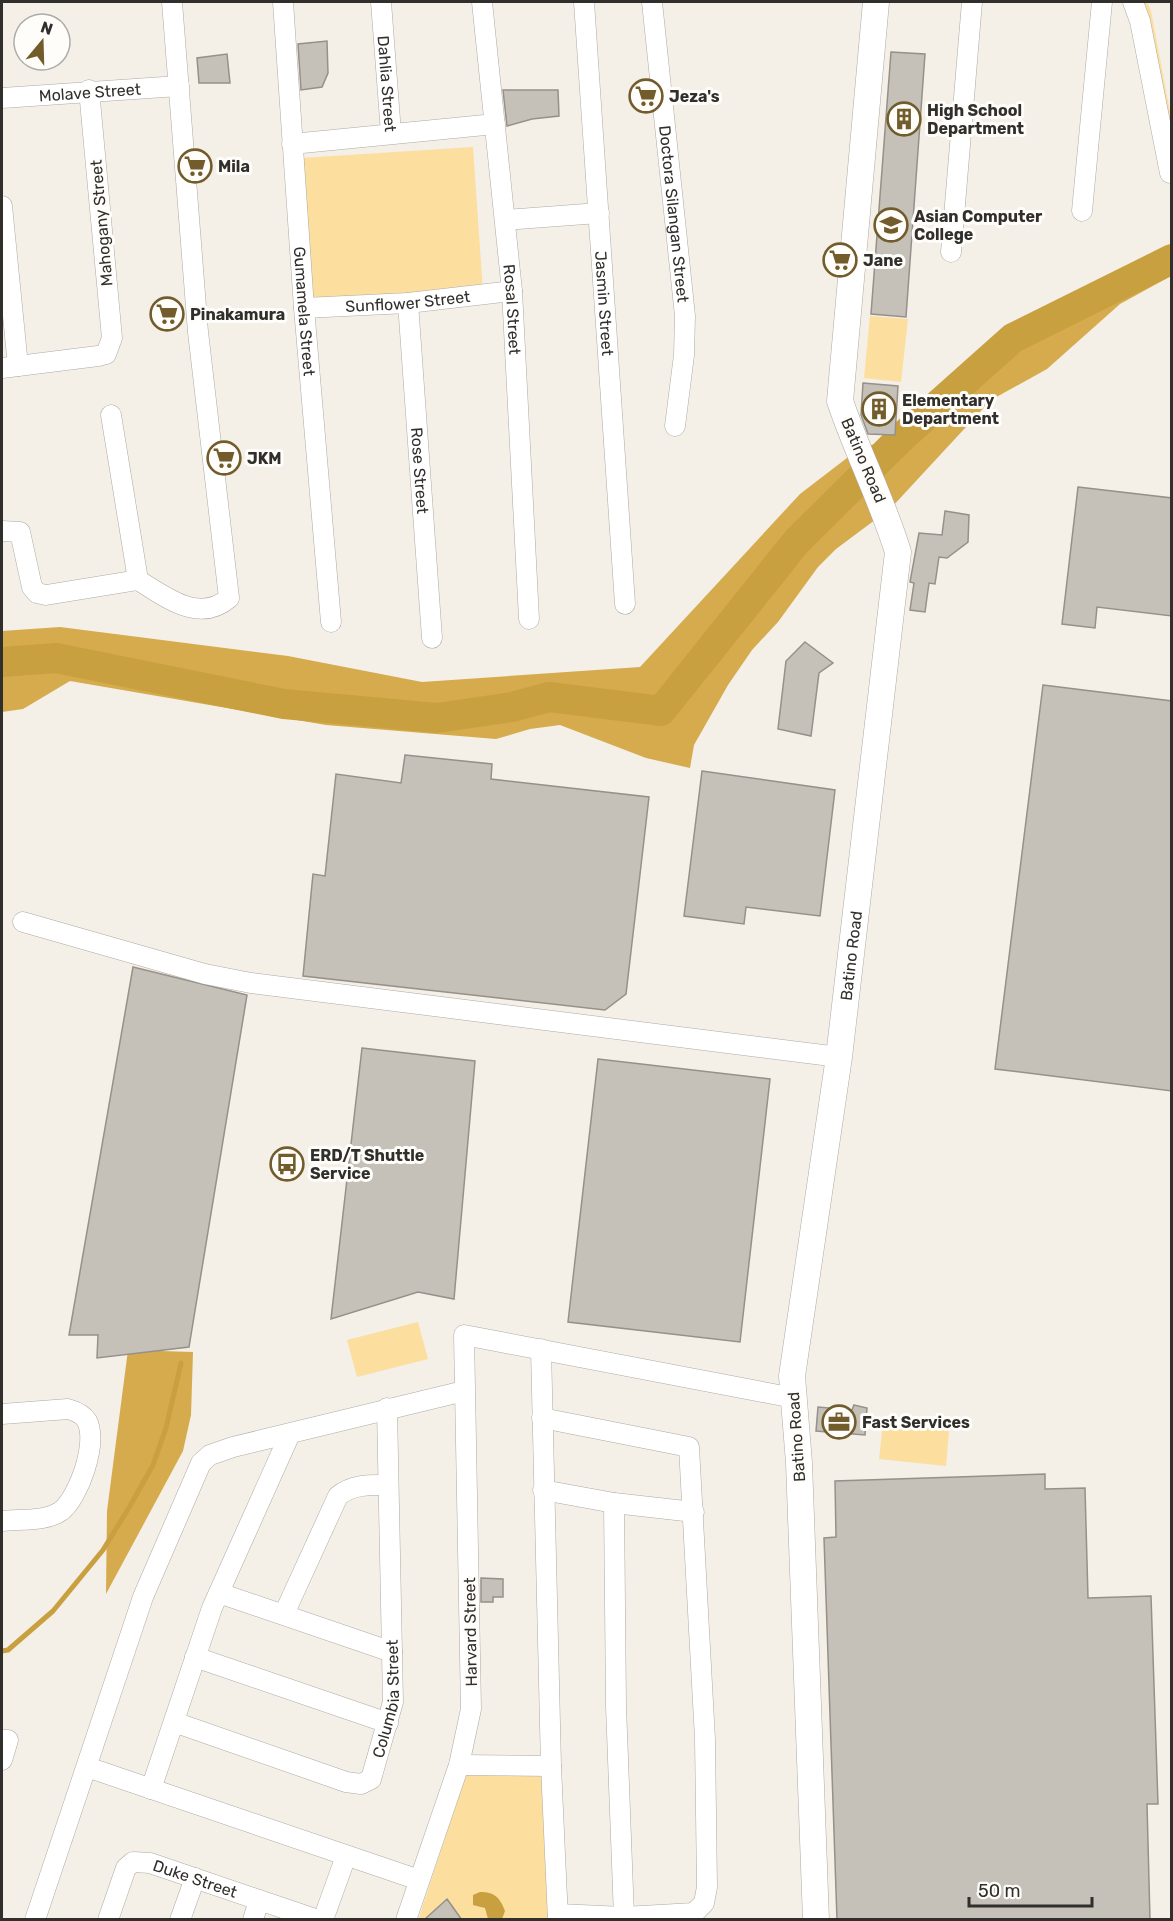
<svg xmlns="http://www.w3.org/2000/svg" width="1173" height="1921" font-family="Rubik,sans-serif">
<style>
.green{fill:#fcde9e}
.forest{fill:#d5ab4d}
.water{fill:#c9a040}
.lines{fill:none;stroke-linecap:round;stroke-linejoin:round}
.stream{stroke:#c9a040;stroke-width:5}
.river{stroke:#c9a040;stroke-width:30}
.building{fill:#c5c1b9;stroke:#95918a;stroke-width:1.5}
.minor-casing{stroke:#aeaaa2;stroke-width:21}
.major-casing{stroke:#aeaaa2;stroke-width:27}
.minor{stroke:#fff;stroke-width:20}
.major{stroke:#fff;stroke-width:26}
.labels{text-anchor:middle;stroke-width:6;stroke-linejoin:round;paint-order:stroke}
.street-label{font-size:16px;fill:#312f2c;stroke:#fffdfa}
.poi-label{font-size:16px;font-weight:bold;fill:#312f2c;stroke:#fffdfa;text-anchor:start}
</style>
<rect width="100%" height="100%" fill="#f4efe7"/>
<path class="green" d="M1143,2H1147L1151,11L1171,117V144Z
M473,147L483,292L311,302L302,158Z
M870,316L908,319L901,382L864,378Z
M418,1322L428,1359L357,1377L347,1340Z
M883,1423L949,1430L946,1466L879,1459Z
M466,1775L544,1776L548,1919L418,1920Z"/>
<path class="forest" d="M1171,251V276L1120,304L1047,369L991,400L891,508L836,549L818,567L778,622L752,650L728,685L694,745L690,768L646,758L560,725L530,729L496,739L326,725L70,681L23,709L2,712V631L60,627L288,656L422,682L640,667L800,494L860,448L902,437L1013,338L1109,291Z
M128,1350L193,1352L191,1415L183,1451L106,1594L107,1511Z"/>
<path class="water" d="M480,1892C494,1892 500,1897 505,1911L502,1919H488L485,1908L473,1905V1895Z"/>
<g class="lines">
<path class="stream" d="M2,1651L8,1650L53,1611L103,1550L130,1506L153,1465L166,1428L181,1363"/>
<path class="river" d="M2,662L56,658L284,704L437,718L512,707L549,697L661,711L797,541L902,437L1013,338L1172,259"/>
</g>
<path class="building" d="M327,41L328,73L322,87L301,90L298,44Z
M891,52L925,54L906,317L871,314Z
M227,54L230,83H199L197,58Z
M503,90H558L559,116L532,119L507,126Z
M863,383L898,386L895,435L868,434L861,415Z
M1078,487L1172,498V616L1097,607L1095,628L1062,624Z
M945,511L969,515L968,542L947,558L939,557L935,584L929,583L925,612L910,610L914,583L910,582L919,533L942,535Z
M805,642L833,663L819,673L811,736L778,729L786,661Z
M1043,685L1172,701V1091L995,1069Z
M405,755L492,764L491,779L649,797L626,994L605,1010L303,976L313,874L325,876L336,774L401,783Z
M702,771L835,790L820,916L746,907L744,924L684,916Z
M133,967L247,995L189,1347L97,1358L98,1335H69Z
M362,1048L475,1061L454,1299L418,1292L331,1319Z
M598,1059L770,1079L740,1342L568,1322Z
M854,1405L867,1408L865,1435L816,1431L818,1407L852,1410Z
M1045,1474V1489L1085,1488L1088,1598L1151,1596L1158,1804H1147L1150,1920H837L824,1538L836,1537L835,1481Z
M481,1578L503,1579V1597H493V1602H481Z
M447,1899L462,1920H424Z"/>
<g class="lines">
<defs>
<g id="minor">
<path id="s1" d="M283,2L304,308L331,622"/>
<path id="s2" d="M381,2L391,133"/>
<path id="s3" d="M482,2L512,291L529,619"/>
<path id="s4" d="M584,2L625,604"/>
<path id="s5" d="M652,2L685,316L684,355L675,426"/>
<path d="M1133,2L1140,21L1170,173"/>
<path id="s6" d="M2,98L179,86"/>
<path d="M292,144L495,124"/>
<path d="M2,206L18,366"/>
<path d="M1082,211L1102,2"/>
<path d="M505,220L599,213"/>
<path d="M951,252L972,2"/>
<path id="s7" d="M408,303L432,638"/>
<path id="s8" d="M304,308L408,303L512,291"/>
<path d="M2,368L98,356L106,354L112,338L89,90"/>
<path d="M111,415L138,580"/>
<path d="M2,531L20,532L32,587L37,593L46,595L138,580"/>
<path d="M138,580C166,597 199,624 229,598L198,332L172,2"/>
<path d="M23,922L205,974L251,983L839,1057"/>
<path d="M541,1349L551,1766L558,1920"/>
<path d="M2,1414L68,1409C75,1411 83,1414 87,1421C98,1443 79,1497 61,1511C46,1522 19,1519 2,1521"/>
<path d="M542,1418L689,1447L705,1739L707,1887L704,1903L694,1913L624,1917L558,1914"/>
<path d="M543,1490L614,1503L694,1512"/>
<path d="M614,1503L616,1706L624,1917"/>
<path d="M219,1593L392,1652"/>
<path d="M284,1614L338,1496C353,1484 369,1485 387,1485"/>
<path d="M195,1657L388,1723"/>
<path id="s9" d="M174,1722L346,1782L361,1784L371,1779L393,1702L387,1408"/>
<path d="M2,1740H8L2,1760"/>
<path d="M459,1765L551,1766"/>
<path d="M87,1767L419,1880"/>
<path d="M151,1789L212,1608L290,1434"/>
<path d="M35,1920L143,1597L201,1463L210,1455L233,1447L464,1391"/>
<path id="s10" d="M108,1920L126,1868L133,1862L150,1863L318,1920"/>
<path d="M180,1920L195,1878"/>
<path d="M253,1920L259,1900"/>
<path d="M323,1920L346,1856"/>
<path d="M406,1920L459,1765L471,1709L464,1335L794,1398"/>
</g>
<g id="major">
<path id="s11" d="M816,1920L799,1463L792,1376L839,1057L898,552C882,500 857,452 840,401L876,2"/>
</g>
</defs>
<use href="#minor" class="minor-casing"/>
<use href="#major" class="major-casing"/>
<use href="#minor" class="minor"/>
<use href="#major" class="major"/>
</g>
<defs>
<symbol id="supermarket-ring" viewBox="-11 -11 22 22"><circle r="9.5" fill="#fffdfa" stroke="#725c2c" stroke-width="1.5"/><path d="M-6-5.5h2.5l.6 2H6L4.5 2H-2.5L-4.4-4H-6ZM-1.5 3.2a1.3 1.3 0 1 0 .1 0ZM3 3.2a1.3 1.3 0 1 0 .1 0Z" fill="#725c2c"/></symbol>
<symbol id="building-ring" viewBox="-11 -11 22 22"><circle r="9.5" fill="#fffdfa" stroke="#725c2c" stroke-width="1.5"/><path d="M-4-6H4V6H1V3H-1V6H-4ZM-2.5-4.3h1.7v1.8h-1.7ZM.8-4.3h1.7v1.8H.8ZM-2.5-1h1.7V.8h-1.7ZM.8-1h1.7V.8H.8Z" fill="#725c2c"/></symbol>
<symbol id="university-ring" viewBox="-11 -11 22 22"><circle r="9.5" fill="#fffdfa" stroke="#725c2c" stroke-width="1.5"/><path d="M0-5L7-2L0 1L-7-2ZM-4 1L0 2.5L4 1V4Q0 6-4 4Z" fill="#725c2c"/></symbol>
<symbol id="bus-ring" viewBox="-11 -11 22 22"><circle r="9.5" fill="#fffdfa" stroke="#725c2c" stroke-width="1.5"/><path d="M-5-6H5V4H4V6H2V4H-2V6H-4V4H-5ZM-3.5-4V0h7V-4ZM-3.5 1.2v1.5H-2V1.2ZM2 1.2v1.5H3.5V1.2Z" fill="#725c2c"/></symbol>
<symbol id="office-ring" viewBox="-11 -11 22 22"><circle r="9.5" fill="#fffdfa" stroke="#725c2c" stroke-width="1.5"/><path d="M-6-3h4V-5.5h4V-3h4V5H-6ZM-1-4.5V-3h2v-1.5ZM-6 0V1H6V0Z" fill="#725c2c"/></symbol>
</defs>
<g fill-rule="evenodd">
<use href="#supermarket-ring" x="627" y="77" width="38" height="38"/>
<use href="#building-ring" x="885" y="100" width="38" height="38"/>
<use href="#supermarket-ring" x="176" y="147" width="38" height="38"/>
<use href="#university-ring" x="872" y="206" width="38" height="38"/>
<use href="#supermarket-ring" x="821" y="241" width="38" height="38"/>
<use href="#supermarket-ring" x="148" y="295" width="38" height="38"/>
<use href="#building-ring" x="860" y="390" width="38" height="38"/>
<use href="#supermarket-ring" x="205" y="439" width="38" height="38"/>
<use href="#bus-ring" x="268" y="1145" width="38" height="38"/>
<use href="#office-ring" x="820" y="1403" width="38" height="38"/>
</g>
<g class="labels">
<g class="street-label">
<text dy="6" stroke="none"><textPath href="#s2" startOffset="82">Dahlia Street</textPath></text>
<text dy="6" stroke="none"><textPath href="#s6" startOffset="88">Molave Street</textPath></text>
<text dy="6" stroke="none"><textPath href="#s5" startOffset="213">Doctora Silangan Street</textPath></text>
<text transform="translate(101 223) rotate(-95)" y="6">Mahogany Street</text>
<text dy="6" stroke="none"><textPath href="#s8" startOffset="104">Sunflower Street</textPath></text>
<text dy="6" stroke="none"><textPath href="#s4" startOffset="302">Jasmin Street</textPath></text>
<text dy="6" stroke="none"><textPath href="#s3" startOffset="309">Rosal Street</textPath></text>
<text dy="6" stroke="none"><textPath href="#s1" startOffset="310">Gumamela Street</textPath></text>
<text transform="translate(864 460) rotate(67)" y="6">Batino Road</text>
<text dy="6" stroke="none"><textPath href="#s7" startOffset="168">Rose Street</textPath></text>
<text dy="6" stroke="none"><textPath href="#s11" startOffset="969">Batino Road</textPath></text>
<text transform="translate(796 1437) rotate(-94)" y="6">Batino Road</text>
<text transform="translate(470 1632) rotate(-91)" y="6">Harvard Street</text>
<text dy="6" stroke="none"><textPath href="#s9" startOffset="291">Columbia Street</textPath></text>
<text dy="6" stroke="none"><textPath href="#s10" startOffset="129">Duke Street</textPath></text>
</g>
<g class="poi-label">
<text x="669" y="102">Jeza's</text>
<text x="927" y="116">High School<tspan x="927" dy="18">Department</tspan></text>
<text x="218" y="172">Mila</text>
<text x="914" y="222">Asian Computer<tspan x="914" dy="18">College</tspan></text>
<text x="863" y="266">Jane</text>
<text x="190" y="320">Pinakamura</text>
<text x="902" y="406">Elementary<tspan x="902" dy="18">Department</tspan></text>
<text x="247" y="464">JKM</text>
<text x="310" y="1161">ERD/T Shuttle<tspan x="310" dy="18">Service</tspan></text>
<text x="862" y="1428">Fast Services</text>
</g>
</g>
<rect width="1173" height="1921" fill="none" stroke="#312f2c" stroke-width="6"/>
<g transform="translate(42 42) rotate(19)"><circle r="28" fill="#fffdfa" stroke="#adaba8" stroke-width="1.5"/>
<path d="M0-4.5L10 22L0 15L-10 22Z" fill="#725c2c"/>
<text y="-9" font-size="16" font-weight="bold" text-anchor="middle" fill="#312f2c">N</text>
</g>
<path d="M969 1897v9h123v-9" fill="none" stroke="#312f2c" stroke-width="3"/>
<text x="978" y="1897" font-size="18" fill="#312f2c" stroke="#fffdfa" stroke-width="4.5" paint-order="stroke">50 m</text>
</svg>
